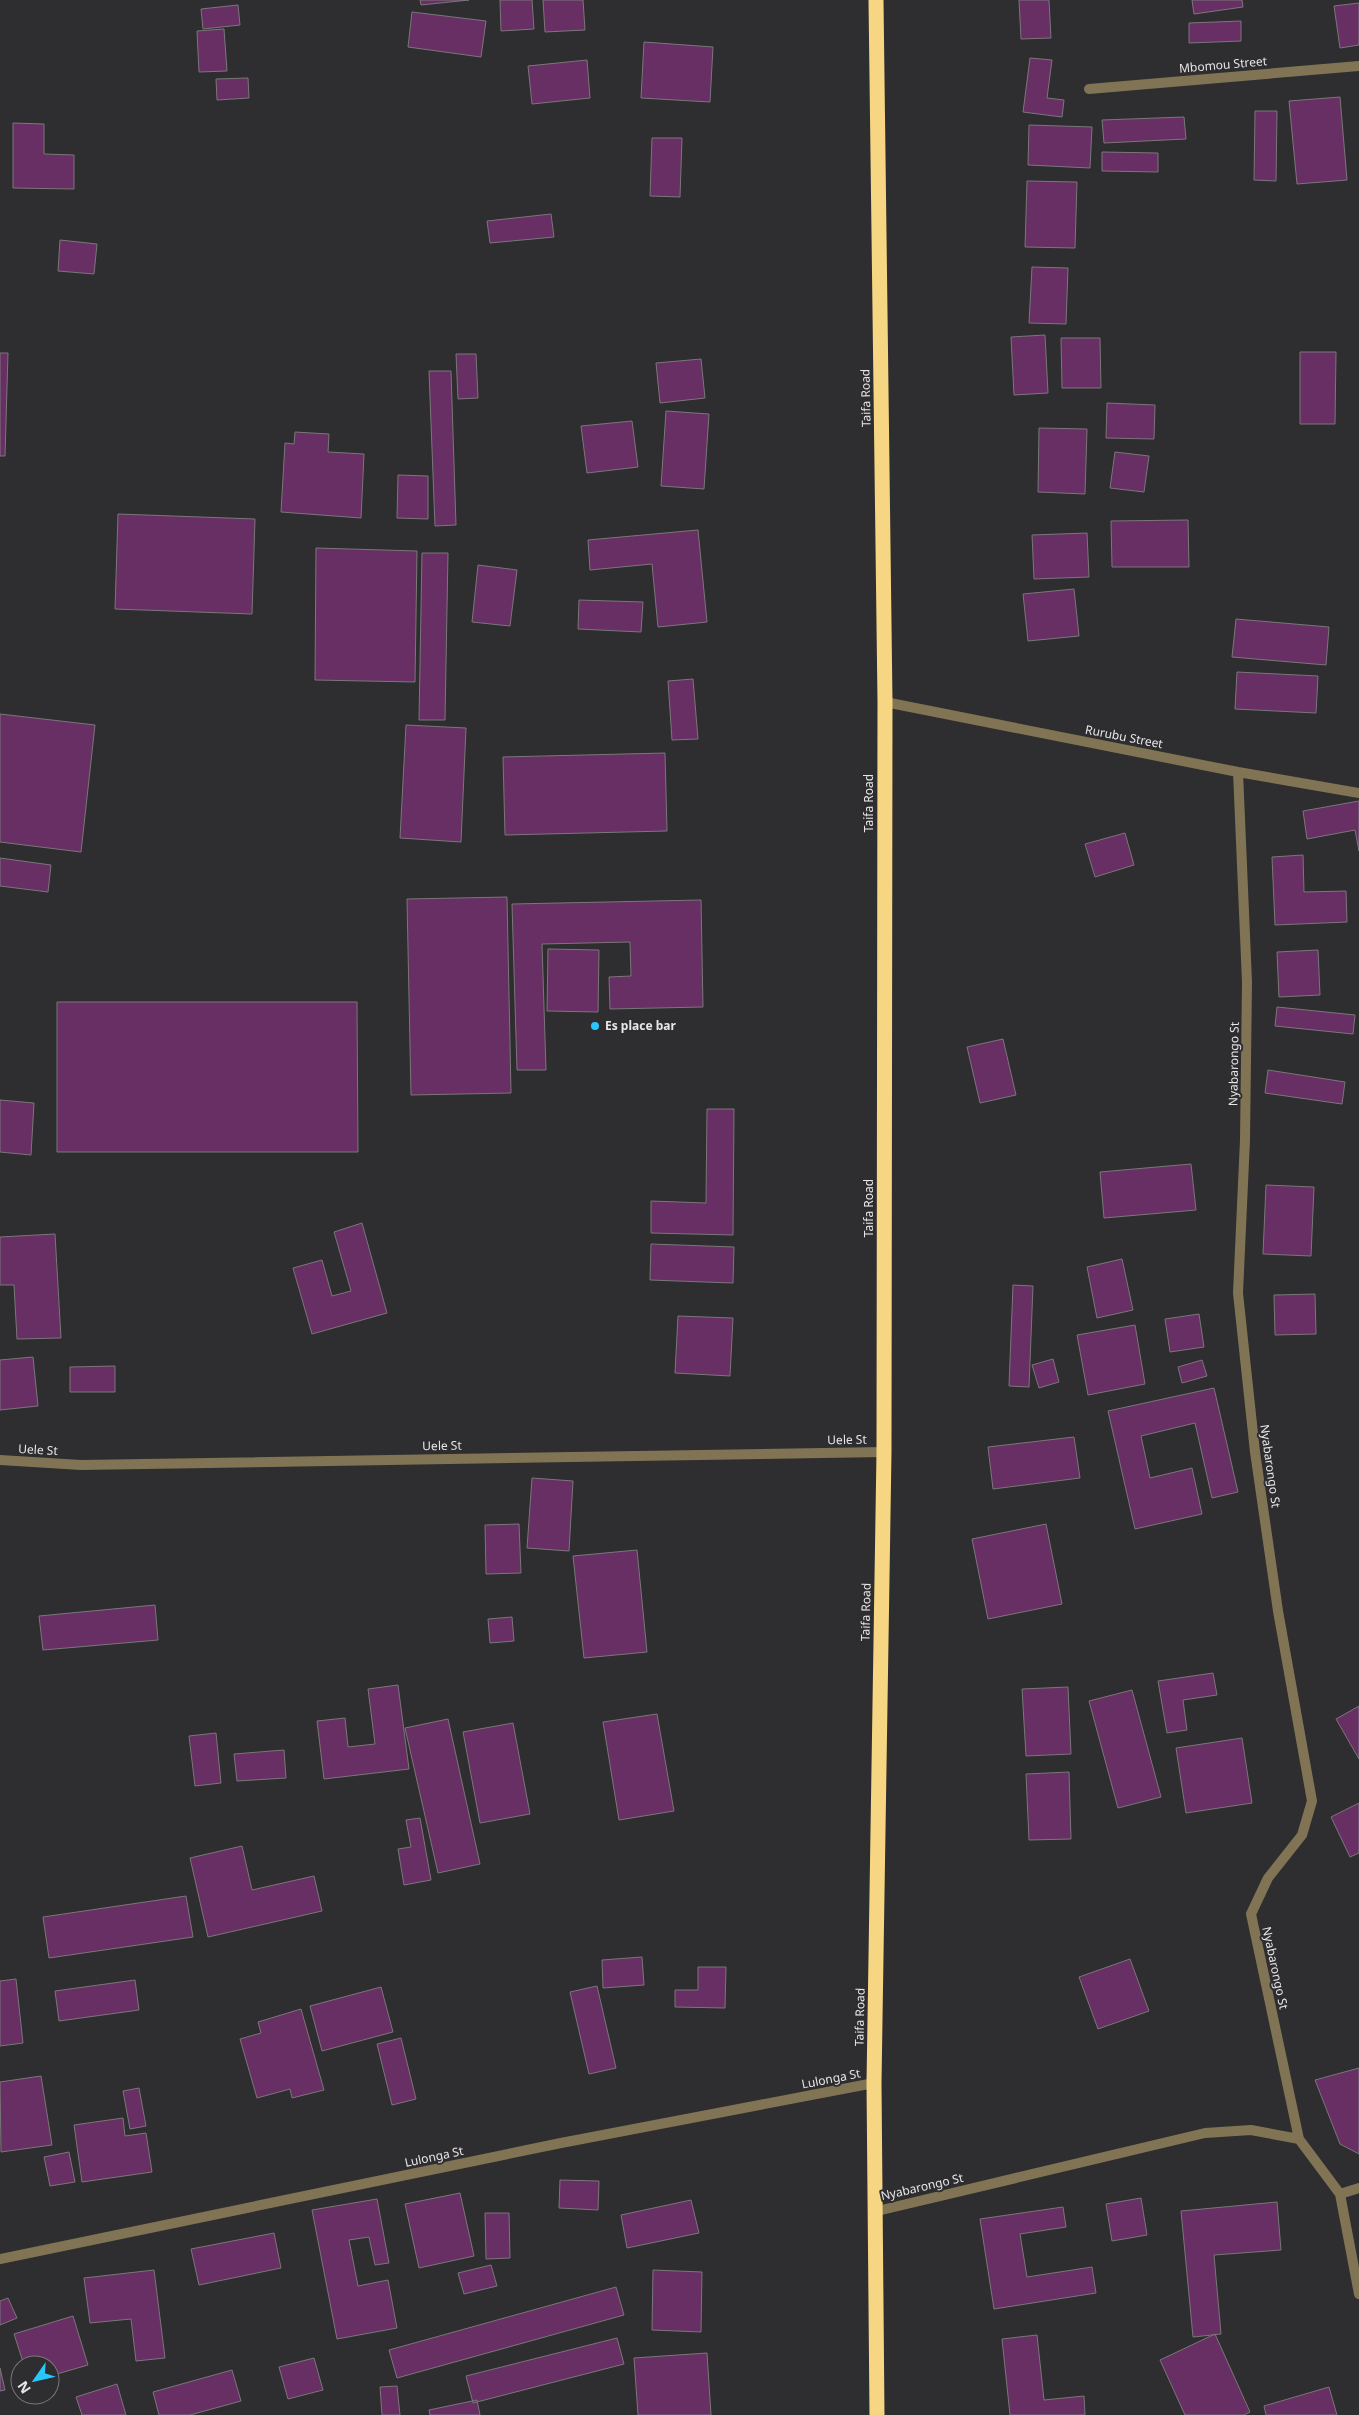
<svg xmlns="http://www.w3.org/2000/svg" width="1359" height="2415" font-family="'Noto Sans',sans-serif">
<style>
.building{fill:#682f64;stroke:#7a777a}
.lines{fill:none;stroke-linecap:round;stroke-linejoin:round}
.street{stroke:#817454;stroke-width:10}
.highway{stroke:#f6d683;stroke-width:15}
.poi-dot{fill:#28c8ff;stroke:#2e2d2f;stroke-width:2}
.labels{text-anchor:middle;stroke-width:4;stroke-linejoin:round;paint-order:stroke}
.street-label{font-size:12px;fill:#e8e6e8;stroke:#2e2d2f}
.poi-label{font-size:12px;font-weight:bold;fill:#e8e6e8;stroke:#2e2d2f;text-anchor:start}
</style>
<rect width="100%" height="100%" fill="#2e2d2f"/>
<path class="building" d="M420,0H469L421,5Z
M500,0H532L534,29L501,31Z
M543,0H583L585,30L545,32Z
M1019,0H1049L1051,38L1021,39Z
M1192,0H1242L1243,7L1194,14Z
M1359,3V45L1340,48L1334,6Z
M238,5L240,25L203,29L201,9Z
M412,12L486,21L481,57L408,47Z
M1241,21V41L1189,43V23Z
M224,29L227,71L199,72L197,31Z
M644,42L713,47L710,102L641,98Z
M1030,58L1052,60L1047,98L1064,100L1062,117L1023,112Z
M587,60L590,98L532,104L528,66Z
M248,78L249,98L217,100L216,79Z
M1340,97L1347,180L1297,184L1289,101Z
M1255,111H1277L1276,181L1254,180Z
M1184,117L1186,139L1104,143L1102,120Z
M13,123L44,124V154L74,155V189L13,188Z
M1029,125L1092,127L1090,168L1028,165Z
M652,138H682L680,197L650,196Z
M1102,152L1158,153V172L1102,171Z
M1027,181L1077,182L1075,248L1025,247Z
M551,214L554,237L490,243L487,221Z
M60,240L97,244L94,274L58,271Z
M1032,267L1068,268L1066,324L1029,323Z
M1045,335L1048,393L1014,395L1011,337Z
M1061,338H1100L1101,388H1062Z
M1300,352H1336L1335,424H1300Z
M0,353H8L5,456H0Z
M456,354H476L478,398L458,399Z
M701,359L705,398L660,403L656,363Z
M429,371H451L456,525L435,526Z
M1107,403L1155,405L1154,439L1106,438Z
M666,411L709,414L704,489L661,486Z
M632,421L638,467L587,473L581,426Z
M1039,428L1087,429L1085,494L1038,492Z
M295,432L329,434L328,452L364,454L361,518L281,512L285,443L294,444Z
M1115,452L1149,456L1144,492L1110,488Z
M398,475L428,476V519L397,518Z
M118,514L255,519L252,614L115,609Z
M1188,520L1189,567H1112L1111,521Z
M698,530L707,622L658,627L652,564L590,570L588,540Z
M1087,533L1089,577L1034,579L1032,535Z
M316,548L417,551L415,682L315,680Z
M422,553H448L445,720H419Z
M478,565L517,570L510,626L472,622Z
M1074,589L1079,636L1028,641L1023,594Z
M579,600L643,602L641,632L578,629Z
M1236,619L1329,627L1326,665L1232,657Z
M1237,672L1318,676L1316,713L1235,709Z
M693,679L698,739L672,740L668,681Z
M0,714L95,725L81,852L0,842Z
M406,725L466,728L461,842L400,838Z
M665,753L667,831L505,835L503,757Z
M1359,801V851L1355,830L1307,839L1303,811Z
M1125,833L1134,865L1095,877L1085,844Z
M1303,855L1304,892L1346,891L1347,922L1275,925L1272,857Z
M0,858L51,865L48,892L0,886Z
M507,897L511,1093L411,1095L407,899Z
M701,900L703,1007L610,1009L609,977L631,976L630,942L542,944L546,1070H517L512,904Z
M548,949L599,950L598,1012L547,1011Z
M1318,950L1320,995L1279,997L1277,952Z
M57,1002H357L358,1152H57Z
M1277,1007L1355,1015L1353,1034L1275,1026Z
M1003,1039L1016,1095L980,1103L967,1047Z
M1268,1070L1345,1082L1342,1104L1265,1093Z
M0,1100L34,1103L31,1155L0,1152Z
M707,1109H734L733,1235L651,1233V1201L706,1203Z
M1191,1164L1196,1210L1104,1218L1100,1172Z
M1266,1185L1314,1187L1311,1256L1263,1254Z
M362,1223L387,1313L312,1334L293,1268L322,1260L332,1296L351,1291L334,1232Z
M55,1234L61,1338L17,1339L14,1285H0V1237Z
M651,1244L734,1247L733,1283L650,1280Z
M1122,1259L1133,1310L1097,1318L1087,1267Z
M1013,1285L1033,1286L1029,1387L1009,1386Z
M1315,1294L1316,1334L1275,1335L1274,1295Z
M1199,1314L1204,1347L1170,1352L1165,1319Z
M678,1316L733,1318L730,1376L675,1373Z
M1135,1325L1145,1384L1088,1395L1077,1335Z
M33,1357L38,1406L0,1410V1360Z
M1053,1359L1059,1382L1039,1388L1032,1365Z
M1202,1360L1207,1376L1182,1383L1178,1367Z
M115,1366V1392H70V1367Z
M1214,1388L1238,1492L1212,1498L1195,1423L1141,1436L1150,1478L1192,1468L1202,1514L1135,1529L1108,1411Z
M1074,1437L1080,1478L993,1489L988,1447Z
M532,1478L573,1481L569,1551L527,1548Z
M519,1524L521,1573L486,1574L485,1525Z
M1046,1524L1062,1604L988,1619L972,1539Z
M637,1550L647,1652L584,1658L573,1556Z
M155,1605L158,1640L43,1650L39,1616Z
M512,1617L514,1641L490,1643L488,1619Z
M1213,1673L1217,1695L1183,1700L1187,1730L1167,1733L1158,1681Z
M398,1685L409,1769L324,1779L317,1721L345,1718L348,1747L375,1744L368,1689Z
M1068,1687L1071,1754L1026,1756L1022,1689Z
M1132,1690L1161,1797L1118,1808L1089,1701Z
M1359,1706V1759L1336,1719Z
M657,1714L674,1811L619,1820L603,1722Z
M448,1719L480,1864L438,1873L405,1728Z
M513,1723L530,1814L480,1823L463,1732Z
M216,1733L221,1783L195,1786L189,1736Z
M1242,1738L1252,1803L1186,1813L1176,1748Z
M284,1750L286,1778L237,1781L234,1754Z
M1069,1772L1071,1839L1029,1840L1026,1774Z
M1359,1803V1853L1350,1857L1331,1817Z
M420,1818L431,1880L404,1885L398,1849L411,1847L406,1820Z
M242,1846L252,1890L314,1876L322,1911L208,1937L190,1858Z
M186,1896L193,1937L49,1958L43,1917Z
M642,1957L644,1985L603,1988L602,1960Z
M1130,1959L1149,2011L1098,2029L1079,1977Z
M698,1967H726L725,2008L675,2007V1990H698Z
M16,1979L23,2043L0,2046V1981Z
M135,1980L139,2010L59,2021L55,1991Z
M597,1986L616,2068L589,2074L570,1992Z
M381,1987L393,2032L322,2051L310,2006Z
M301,2009L324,2090L292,2098L290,2089L257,2098L240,2039L261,2033L258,2022Z
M401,2038L416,2099L392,2105L377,2044Z
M1359,2068V2154L1340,2144L1315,2080Z
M41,2076L52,2145L1,2152L0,2082Z
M139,2088L146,2126L130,2129L123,2091Z
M123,2118L125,2136L146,2133L152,2172L82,2182L74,2125Z
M69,2152L75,2182L50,2186L44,2157Z
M560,2180L599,2181L598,2210L559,2208Z
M460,2193L474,2256L419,2268L405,2204Z
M1141,2198L1147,2235L1112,2241L1106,2204Z
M377,2199L389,2263L375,2265L369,2237L349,2240L358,2286L388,2280L397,2328L337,2339L312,2210Z
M691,2200L699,2233L627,2248L621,2215Z
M1277,2202L1281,2250L1214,2255L1221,2334L1193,2337L1181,2211Z
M1063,2207L1066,2227L1020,2234L1027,2277L1092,2267L1096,2293L994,2309L980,2219Z
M485,2213H509L510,2258L486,2259Z
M274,2233L281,2268L199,2285L191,2249Z
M491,2265L497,2286L464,2294L458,2273Z
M154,2270L165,2358L136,2361L131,2319L90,2323L84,2278Z
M653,2270L702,2272L701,2332L652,2330Z
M616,2287L624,2315L397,2378L389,2350Z
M8,2298L17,2318L0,2325V2301Z
M73,2316L88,2365L50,2376V2365H24L14,2334Z
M1215,2334L1250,2412L1244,2415H1185L1160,2360Z
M1037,2335L1044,2400L1084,2396L1085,2415H1010L1002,2339Z
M617,2338L624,2364L473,2403L466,2376Z
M707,2353L711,2415H638L634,2358Z
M314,2358L323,2390L288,2399L279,2367Z
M0,2368L5,2390L0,2391Z
M232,2370L241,2401L190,2415H159L153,2392Z
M117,2384L126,2415H82L76,2397Z
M397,2386L400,2415H382L380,2387Z
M1329,2387L1337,2415H1266L1264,2406Z
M477,2400L480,2415H430L429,2410Z"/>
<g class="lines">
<path class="street" d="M1089,89L1359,66
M885,702L1238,772L1359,793
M1238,772L1247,982L1245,1140L1238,1293L1255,1452L1278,1611L1312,1801L1302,1835L1268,1878L1251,1914L1299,2139
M0,1460L81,1465L884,1452
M1340,2194L1359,2188
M873,2212L1205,2133L1251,2130L1299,2139L1340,2194L1359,2294
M0,2259L561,2143L874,2083"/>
<path class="highway" d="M876,0L885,702L884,1452L874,2083L877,2415"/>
</g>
<circle class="poi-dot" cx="595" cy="1026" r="5"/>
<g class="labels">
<g class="street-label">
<text transform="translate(1223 65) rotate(-5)" y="4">Mbomou Street</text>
<text transform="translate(866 398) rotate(-91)" y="4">Taifa Road</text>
<text transform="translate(1124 737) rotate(11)" y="4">Rurubu Street</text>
<text transform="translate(869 803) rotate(-90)" y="4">Taifa Road</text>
<text transform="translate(1234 1064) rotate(-89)" y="4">Nyabarongo St</text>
<text transform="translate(869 1208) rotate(-90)" y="4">Taifa Road</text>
<text transform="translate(847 1440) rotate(-1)" y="4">Uele St</text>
<text transform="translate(442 1446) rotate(-1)" y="4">Uele St</text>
<text transform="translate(38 1450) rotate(3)" y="4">Uele St</text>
<text transform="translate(1270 1466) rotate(82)" y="4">Nyabarongo St</text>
<text transform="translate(866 1612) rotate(-89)" y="4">Taifa Road</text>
<text transform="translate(1275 1968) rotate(78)" y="4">Nyabarongo St</text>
<text transform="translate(860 2017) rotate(-89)" y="4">Taifa Road</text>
<text transform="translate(831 2079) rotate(-11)" y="4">Lulonga St</text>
<text transform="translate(434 2157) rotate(-12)" y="4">Lulonga St</text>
<text transform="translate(922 2187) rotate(-13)" y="4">Nyabarongo St</text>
</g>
<g class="poi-label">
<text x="605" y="1030">Es place bar</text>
</g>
</g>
<g transform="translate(35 2380) rotate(236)"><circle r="24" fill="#2e2d2f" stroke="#787779"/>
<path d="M0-4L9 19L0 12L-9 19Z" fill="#28c8ff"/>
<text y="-8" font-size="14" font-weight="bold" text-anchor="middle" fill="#e8e6e8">N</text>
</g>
</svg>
